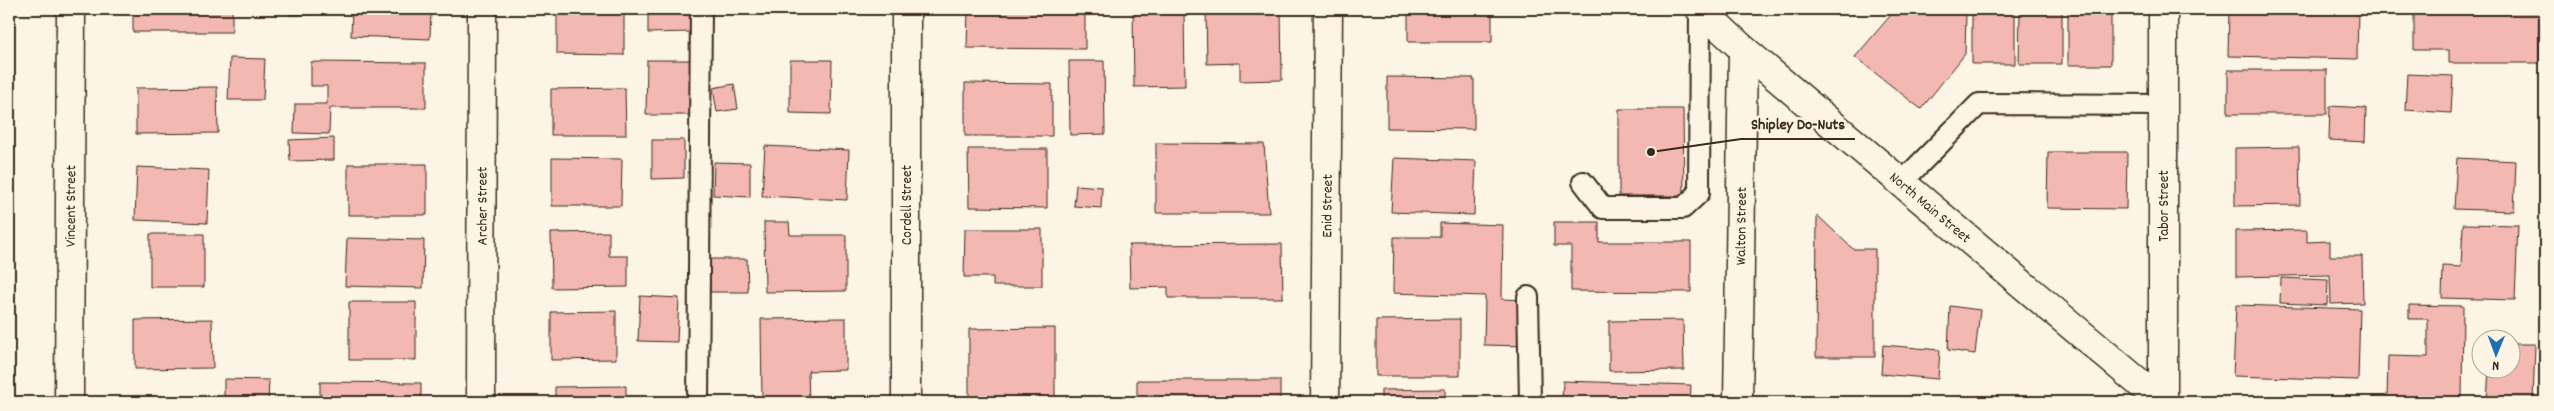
<svg xmlns="http://www.w3.org/2000/svg" width="2554" height="411" font-family="Dekko,sans-serif">
<style>
.building{fill:#f4b8b2;stroke:#3b2a1e}
.lines{fill:none;stroke-linecap:round;stroke-linejoin:round}
.service-casing{stroke:#3b2a1e;stroke-width:24}
.minor-casing{stroke:#3b2a1e;stroke-width:31}
.secondary-casing{stroke:#3b2a1e;stroke-width:31}
.service{stroke:#fcf5e5;stroke-width:20}
.minor{stroke:#fcf5e5;stroke-width:28}
.secondary{stroke:#fcf5e5;stroke-width:28}
.labels{text-anchor:middle;stroke-width:5;stroke-linejoin:round;paint-order:stroke}
.street-label{font-size:15px;fill:#3b2a1e;stroke:#fcf5e5}
.leader{fill:none;stroke:#3b2a1e;stroke-width:2}
.callout-dot{fill:#3b2a1e;stroke:#fcf5e5;stroke-width:2}
.callout-label{font-size:16px;text-anchor:middle;font-weight:bold;fill:#3b2a1e;stroke:#fcf5e5;stroke-width:5;stroke-linejoin:round;paint-order:stroke}
</style>
<rect width="100%" height="100%" fill="#fcf5e5"/>
<filter id="ink" filterUnits="userSpaceOnUse"><feTurbulence type="fractalNoise" baseFrequency=".02" numOctaves="2"/><feDisplacementMap in="SourceGraphic" scale="10" xChannelSelector="R" yChannelSelector="G"/><feConvolveMatrix kernelMatrix="1 2 1 2 8 2 1 2 1" color-interpolation-filters="sRGB"/></filter>
<g filter="url(#ink)">
<path class="building" d="M133,9H232V32H133Z
M289,9H323V14L289,15Z
M352,9H431L430,39L351,36Z
M557,9H624V55L557,54Z
M648,9H689L690,32L648,33Z
M968,9H1085V49L967,48Z
M1133,9H1184L1185,86L1134,87Z
M1206,9H1281L1282,80L1240,81V63L1207,64Z
M1408,9H1492V42H1408Z
M1896,9H1961L1966,14L1965,54L1921,109L1855,57Z
M1972,9L2015,11V64H1972Z
M2020,9L2062,11V64H2019Z
M2068,9H2083V12H2111V65H2068Z
M2229,9H2358L2357,59L2228,56Z
M2539,9V63H2449V50H2414V10Z
M230,58L265,59L263,100H228Z
M647,60H690V115H646Z
M790,60H832L831,114L790,113Z
M1069,61H1104L1105,134L1070,135Z
M311,62L426,63V108H330L329,134L294,133L295,104H327V86H311Z
M2228,70H2327V114H2228Z
M2407,74L2453,76L2451,113L2405,110Z
M1387,77L1474,78V129L1387,128Z
M965,83L1052,84V136H965Z
M734,84L738,109L717,112L713,88Z
M217,87L218,133L136,134V88Z
M625,88L626,135H551V89Z
M2330,106L2366,108L2365,142L2329,140Z
M1619,109H1683L1684,196H1619Z
M334,138V160L290,161L289,140Z
M652,140H684V178L652,179Z
M1156,143L1264,144L1269,213H1156Z
M765,146L849,150L847,200L762,196Z
M2299,147L2300,205L2235,206V148Z
M968,149H1047V208L969,207Z
M2048,152H2127L2126,209L2047,208Z
M552,158L622,159L621,206H552Z
M1394,158L1476,161L1474,215L1391,212Z
M2457,158L2516,161L2514,211L2454,209Z
M714,162L750,163V197L713,195Z
M348,164H427V215H348Z
M137,167L209,170L207,223L135,220Z
M1076,185L1102,187L1101,208L1074,206Z
M1817,215L1853,249H1875V357H1816Z
M764,222H789L790,235H846V291L765,292Z
M1554,222H1599V242H1691V292L1571,291V246H1554Z
M1440,223L1503,225L1502,299L1528,300L1527,346L1484,345L1485,296L1393,293L1394,237H1440Z
M2463,224L2518,225L2515,300L2442,298L2443,266L2461,267Z
M965,229H1042V286H993V277H964Z
M2307,230V242L2330,241V256H2362L2363,303L2331,304L2330,275L2236,277V231Z
M609,232V256H628V287L552,288L551,233Z
M150,234H204V287H150Z
M347,238L424,240L423,288L345,286Z
M1282,244L1283,298H1168V287L1130,288L1129,245Z
M710,259H747L748,292H710Z
M2281,278L2328,280L2327,305L2280,303Z
M640,296L679,298L677,342L638,341Z
M349,302H416V360H349Z
M2236,305L2360,309L2358,380L2233,376Z
M2409,305L2463,306L2462,402H2387L2388,356L2428,357V319H2409Z
M1950,306L1980,310L1975,354L1948,350Z
M616,311V359L551,360V312Z
M846,318V370L808,371L809,402H762L761,319Z
M212,319L213,368L135,369V320Z
M1460,319V376H1376V320Z
M1683,320L1684,370L1609,371V321Z
M1055,328V402H969V329Z
M2512,344H2535L2533,402H2487L2489,368H2512Z
M1883,345L1940,350L1938,379L1881,374Z
M224,379L269,380L268,402H224Z
M1137,380H1280V402H1137Z
M1563,381L1691,385L1690,402H1562Z
M320,382L421,383V402H320Z
M626,386V402H555V387Z
M1445,389V402H1381V390Z
M123,399H198V402H123Z"/>
<g class="lines">
<defs>
<path id="service" d="M1583,182L1603,208H1683L1699,193L1700,9
M1901,183L1979,104L2163,105
M1528,297L1530,402
M698,402L701,9"/>
<g id="minor">
<path id="s1" d="M69,402L71,9"/>
<path id="s2" d="M481,402L482,9"/>
<path d="M906,402V9"/>
<path id="s3" d="M1325,402L1328,9"/>
<path id="s4" d="M1738,402L1743,49"/>
<path d="M2163,402V9"/>
</g>
<g id="secondary">
<path id="s5" d="M1700,9L1743,49L2162,402"/>
</g>
</defs>
<use href="#service" class="service-casing"/>
<use href="#minor" class="minor-casing"/>
<use href="#secondary" class="secondary-casing"/>
<use href="#service" class="service"/>
<use href="#minor" class="minor"/>
<use href="#secondary" class="secondary"/>
</g>
</g>
<g class="labels">
<g class="street-label">
<text dy="5" stroke="none"><textPath href="#s1" startOffset="196">Vincent Street</textPath></text>
<text transform="translate(906 205) rotate(-90)" y="5">Cordell Street</text>
<text dy="5" stroke="none"><textPath href="#s2" startOffset="196">Archer Street</textPath></text>
<text dy="5" stroke="none"><textPath href="#s3" startOffset="196">Enid Street</textPath></text>
<text transform="translate(2163 206) rotate(-90)" y="5">Tabor Street</text>
<text dy="5" stroke="none"><textPath href="#s5" startOffset="304">North Main Street</textPath></text>
<text dy="5" stroke="none"><textPath href="#s4" startOffset="176">Walton Street</textPath></text>
</g>
</g>
<path class="leader" d="M1651 152L1741 139H1855"/>
<circle class="callout-dot" cx="1651" cy="152" r="5"/>
<g class="callout-label">
<text x="1798" y="129">Shipley Do-Nuts</text>
</g>
<rect width="2554" height="411" fill="none" stroke="#fcf5e5" stroke-width="30"/>
<rect x="15" y="15" width="2524" height="381" fill="none" stroke="#3b2a1e" stroke-width="2" filter="url(#ink)"/>
<g transform="translate(2496 354) rotate(181)"><circle r="24" fill="#fcf5e5" stroke="#afa495"/>
<path d="M0-4L9 19L0 12L-9 19Z" fill="#1f6fb2"/>
<text y="-8" font-size="14" font-weight="bold" text-anchor="middle" fill="#3b2a1e">N</text>
</g>
</svg>
